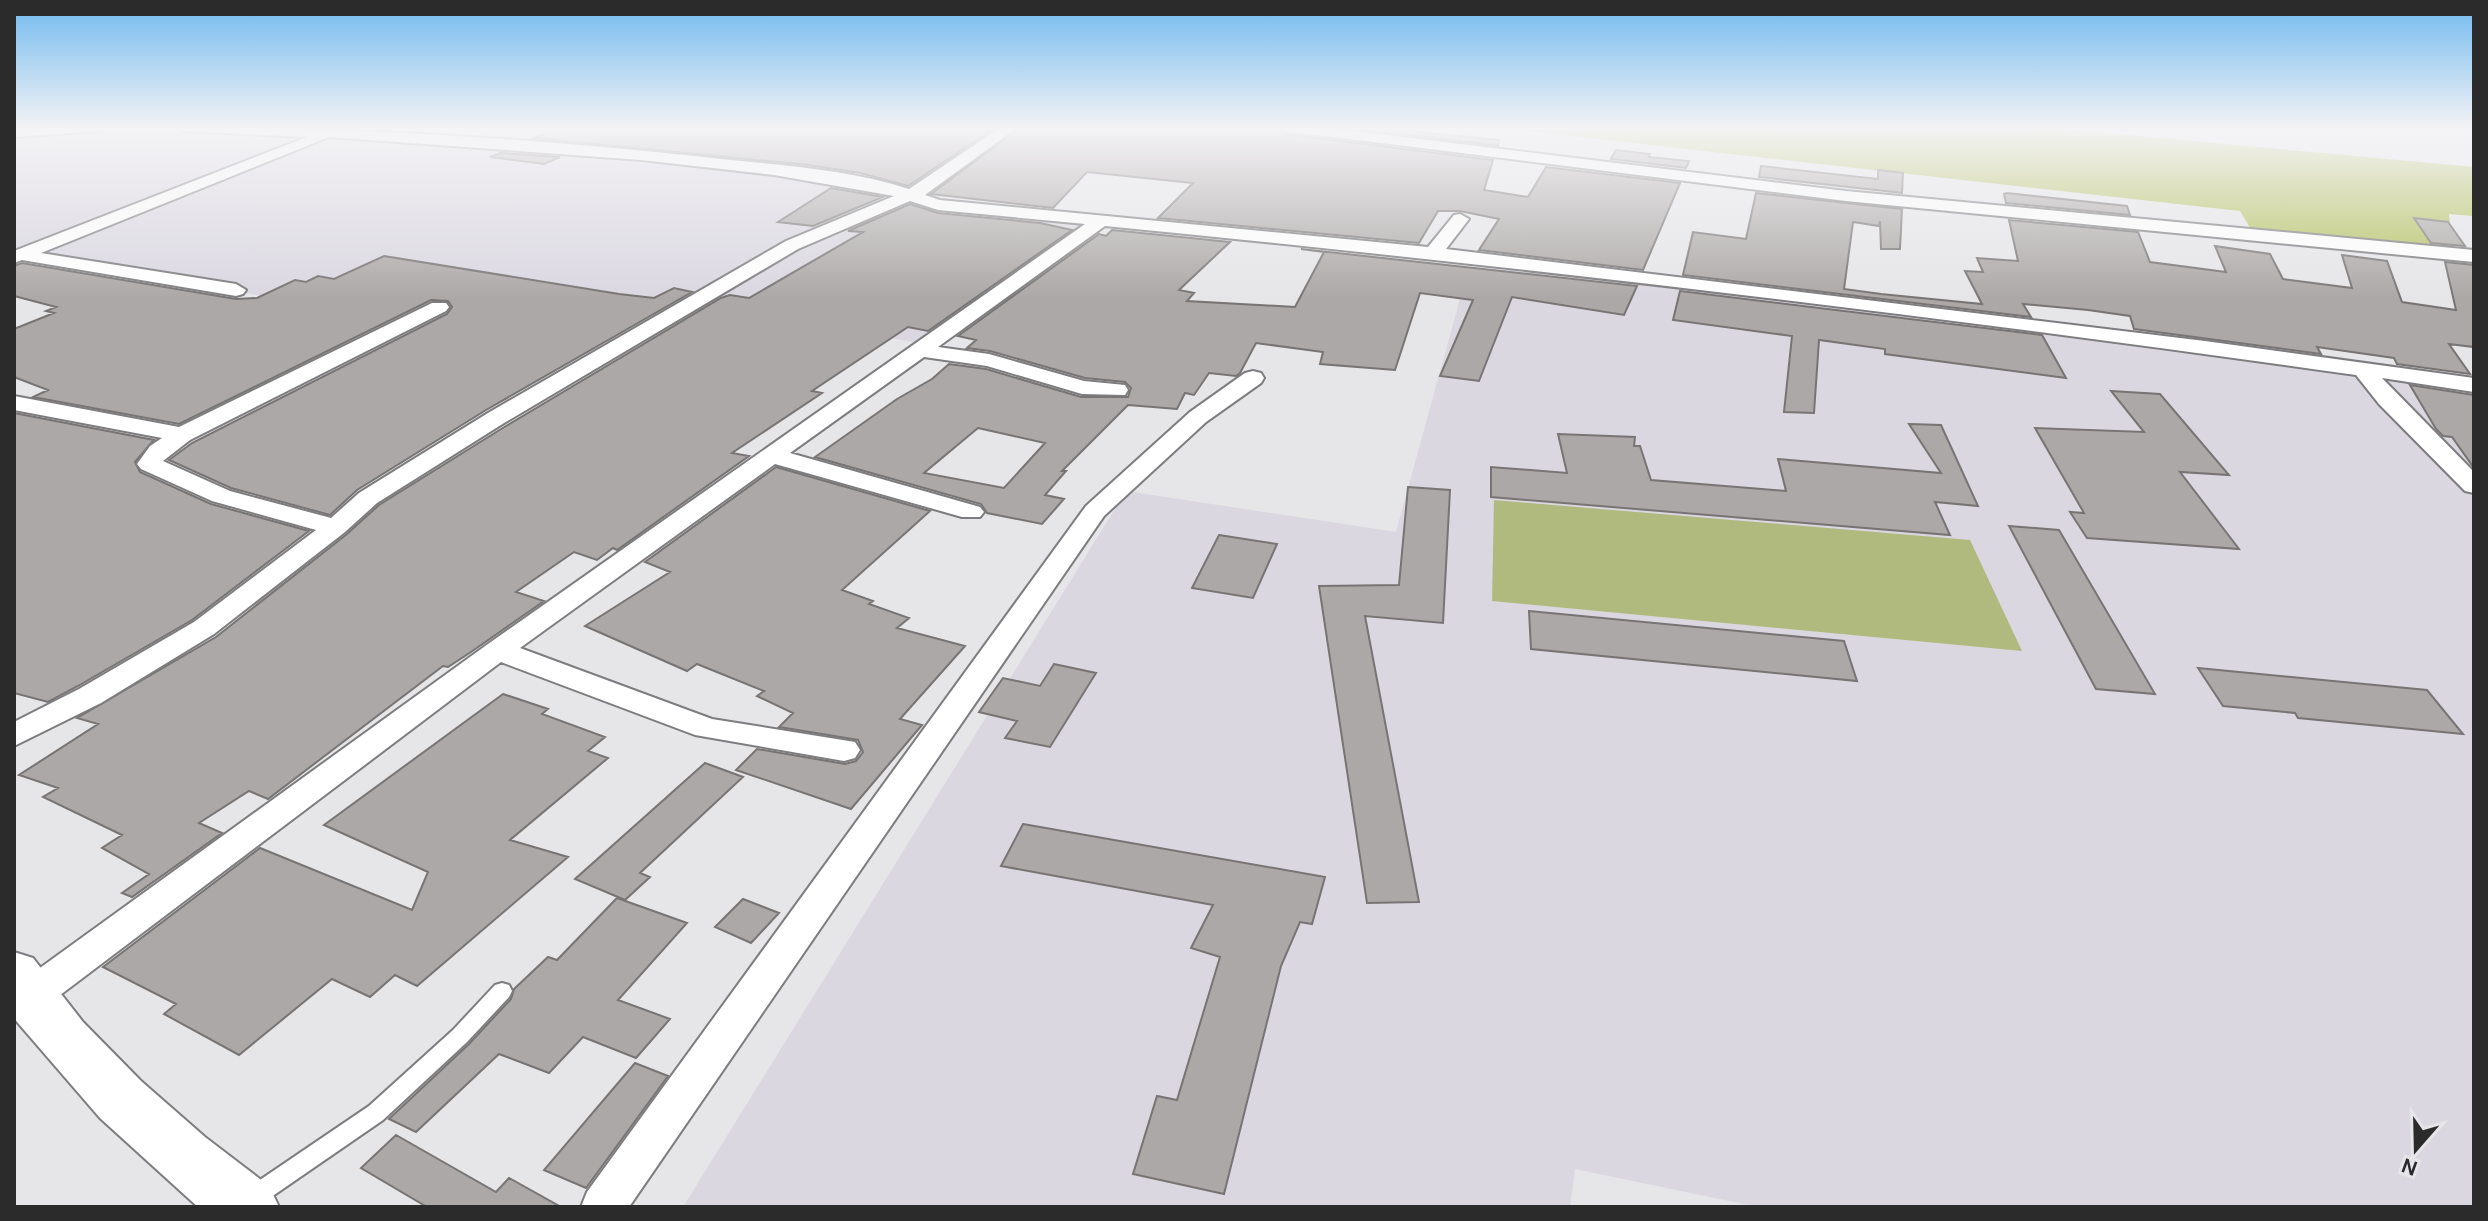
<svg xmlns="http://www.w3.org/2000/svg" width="2488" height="1221" font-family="Karla,sans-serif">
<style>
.built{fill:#dad7e1}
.green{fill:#b1ba7e}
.forest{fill:#b4c260}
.building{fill:#aca8a7;stroke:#777473;stroke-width:2;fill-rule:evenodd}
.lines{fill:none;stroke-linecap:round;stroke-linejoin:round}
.lane-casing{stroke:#7d7c7f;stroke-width:4}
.street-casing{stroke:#7d7c7f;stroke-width:4}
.secondary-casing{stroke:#7d7c7f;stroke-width:4}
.lane{fill:#fff;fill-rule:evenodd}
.street{fill:#fff;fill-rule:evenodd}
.secondary{fill:#fff;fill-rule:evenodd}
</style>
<rect width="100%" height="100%" fill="#e6e5e8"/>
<path class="built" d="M136,128L361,136L924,191L934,198L1104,216L926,344L669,301L388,265L308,303L14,257V135Z
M1469,266L1804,303L2474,384V1207H1758L1575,1169L1570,1207H683L1126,491L1396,532Z"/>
<path class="green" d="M1494,500L1970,540L2022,651L1492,601Z"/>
<path class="forest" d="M1491,127H2040L2474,167V216L2449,214L2452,247L2252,231L2240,211Z"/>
<path class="building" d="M559,127H996L908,186L860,173L808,165L534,138Z
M1021,127H1275L1285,134L1493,160L1484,190L1528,197L1546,167L1680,183L1643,270L1479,250L1499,219L1460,211H1438L1419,243L1158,218L1193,183L1087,172L1053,208L931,194Z
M1346,127H1421L1417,132L1499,140L1498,146Z
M1616,150L1650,154L1649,157L1689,161L1686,168L1611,159Z
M501,153L560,157L544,164L490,157Z
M1761,166L1878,179V170L1903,173L1902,193L1759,177Z
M831,188L883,197L813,226L778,222Z
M1756,193L1902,209L1900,249H1881L1880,221L1879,226L1853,222L1844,289L1881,294L1982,304L1965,271L1983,272L1977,258L2018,261L2009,220L2138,232L2150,262L2226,272L2215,246L2270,254L2283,279L2352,288L2342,255L2387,261L2402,302L2456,310L2445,262L2474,265V347L2449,344L2470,374L2397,364L2394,358L2317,347L2321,354L2134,329L2130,316L2088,310L2023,304L2031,317L1683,275L1693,232L1746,239Z
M2007,193L2127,206L2130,215L2006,203L2004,194Z
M910,204L938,213L1040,223L1072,230L928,331L908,327L812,391L822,393L732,453L749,456L617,550L613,548L597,560L574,552L516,592L544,601L471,652L448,667L443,666L268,799L249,791L199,823L222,833L132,897L122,893L149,874L102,848L122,835L43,797L58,788L19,775L98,724L77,718L216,637L347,534L379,505L506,426L721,298L730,295L749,298L863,232L848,231Z
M2414,218L2448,222L2465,246L2431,243Z
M1112,230L1230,242L1179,290L1194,293L1187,301L1295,307L1324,252L1301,249L1637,286L1624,315L1512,297L1479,381L1440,376L1473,300L1420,293L1395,370L1320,364L1323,352L1256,343L1240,373L1236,376L1209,373L1194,395L1185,393L1177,409L1128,405L1062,471H1066L1045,495L1064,499L1042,524L987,513L981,504L815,457L897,399L932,379L949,364L986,369L1081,397H1128L1131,388L1125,382L1085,378L990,351L967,348L976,340L958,336L1099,234L1106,236ZM978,428L1045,443L1004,488L924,473Z
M384,256L619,294L654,298L674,288L692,292L486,410L357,490L330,515L231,488L169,460L192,443L447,314L452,307L448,301L431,300L179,424L33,397L48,390L14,377V329L54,313L46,311L56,307L14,296V266L22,263L236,299L257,298L295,280L306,282L318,276L334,279Z
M1680,291L2042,335L2066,378L1885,354V349L1819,340L1814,413L1784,412L1792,336L1673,320Z
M2410,385L2474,395V468L2452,437L2443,436L2436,429Z
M2111,391L2160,394L2229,475L2180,472L2239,549L2087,538L2070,512L2084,513L2035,428L2144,432Z
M14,413L154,440L135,462L140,472L211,504L309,531L192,620L78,686L48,702L14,693Z
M1909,424L1941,425L1978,506L1935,502L1950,535L1491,497V467L1567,473L1558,434L1635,437L1634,446H1640L1651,480L1786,491L1778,459L1941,473Z
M776,467L930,511L842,590L873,601L869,604L909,618L897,628L965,646L900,719L922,725L851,809L736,770L757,749L845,764L856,761L863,752L858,740L779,727L793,713L757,696L764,691L697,664L687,671L585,626L670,572L645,562Z
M1408,487L1450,490L1443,623L1365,616L1419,902L1367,903L1319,586L1399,585Z
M2009,526L2059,530L2155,694L2096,689Z
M1219,535L1277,544L1253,598L1192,588Z
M1529,611L1844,641L1857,681L1531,649Z
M1054,664L1096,673L1050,747L1005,738L1017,721L979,712L1003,678L1040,686Z
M2198,668L2427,690L2463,734L2298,718L2295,713L2223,706Z
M503,694L548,709L542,714L605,737L588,751L608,758L510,840L568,857L417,986L395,975L370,997L332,979L239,1055L164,1014L176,1004L103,967L260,848L412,910L428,872L324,825Z
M705,763L743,777L640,873L650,877L625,900L575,879Z
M1023,824L1325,877L1312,924L1300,922L1281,966L1224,1194L1133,1174L1157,1096L1177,1100L1220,957L1191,948L1213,905L1001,866Z
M617,898L687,923L618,1000L670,1019L636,1058L583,1037L549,1073L499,1054L416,1132L389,1119L469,1044L511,999L514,989L548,957L557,960Z
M743,899L779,913L751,943L715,927Z
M635,1063L668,1076L586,1188L544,1170Z
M396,1135L496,1192L509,1178L561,1207H427L361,1168Z"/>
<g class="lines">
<defs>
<path id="lane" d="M502,983L509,985L512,991L509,997L467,1042L383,1120L261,1204L252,1207L245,1204L242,1197L245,1190L369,1106L453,1030L495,985Z"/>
<path id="street" d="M14,127H106L99,131L14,137Z
M176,127C352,127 529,138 704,157C771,165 845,168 909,189L1001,127H1018L925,195L940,200L1428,247L1454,215L1460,214L1469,219L1446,249L2205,341L2474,378V392L2382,378L2474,472V493L2465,491L2379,404L2356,375C1941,316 1523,267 1105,226L938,347L989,354L1084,381L1125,385L1128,390L1125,395L1082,394L987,366L924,357L790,453L980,507L984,512L980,517H962L775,464L520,648L712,719L855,742L860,750L855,758L844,761L695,735L501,662L43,1008L29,1013L15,1008V986L488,644L1085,224L938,210L910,201L798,249L504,423L377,503L345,532L214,634L101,703L14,746V722L79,689L194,622L316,530L212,501L141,469L137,464L150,446L162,438L14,410V396L179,427L432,303H446L449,307L446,311L190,440L163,461L230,491L331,518L359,493L488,413L786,241L894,196L774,175L641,160L329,137L41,253L236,284L246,290L243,294L236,296L22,260L14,263V251L307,137L183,131Z
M1278,127H1321L1846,191L2474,250V262L1846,201L1285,131Z
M1253,371L1261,373L1264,378L1261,383L1206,422L1104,516L629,1207H581L587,1192L1086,506L1190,412L1245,373Z"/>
<path id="secondary" d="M14,952L33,958L83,1022L141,1081L205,1137L269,1186L279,1207H198L100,1118L18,1023L14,1018Z"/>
</defs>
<use href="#lane" class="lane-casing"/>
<use href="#street" class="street-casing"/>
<use href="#secondary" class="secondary-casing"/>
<use href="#lane" class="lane"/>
<use href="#street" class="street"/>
<use href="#secondary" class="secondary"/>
</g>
<linearGradient id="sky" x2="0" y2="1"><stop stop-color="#70b9ef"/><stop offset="0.43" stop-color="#f4f3f5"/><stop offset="1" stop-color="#f4f3f5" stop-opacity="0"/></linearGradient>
<rect width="2488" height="298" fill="url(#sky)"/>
<rect width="2488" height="1221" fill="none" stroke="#2b2b2c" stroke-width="32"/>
<g transform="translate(2416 1149) rotate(200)" stroke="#e6e5e8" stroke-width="6" paint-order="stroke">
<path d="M0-6L14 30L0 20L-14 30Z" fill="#2b2b2c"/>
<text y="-12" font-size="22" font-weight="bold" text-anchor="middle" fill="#2b2b2c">N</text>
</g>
</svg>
